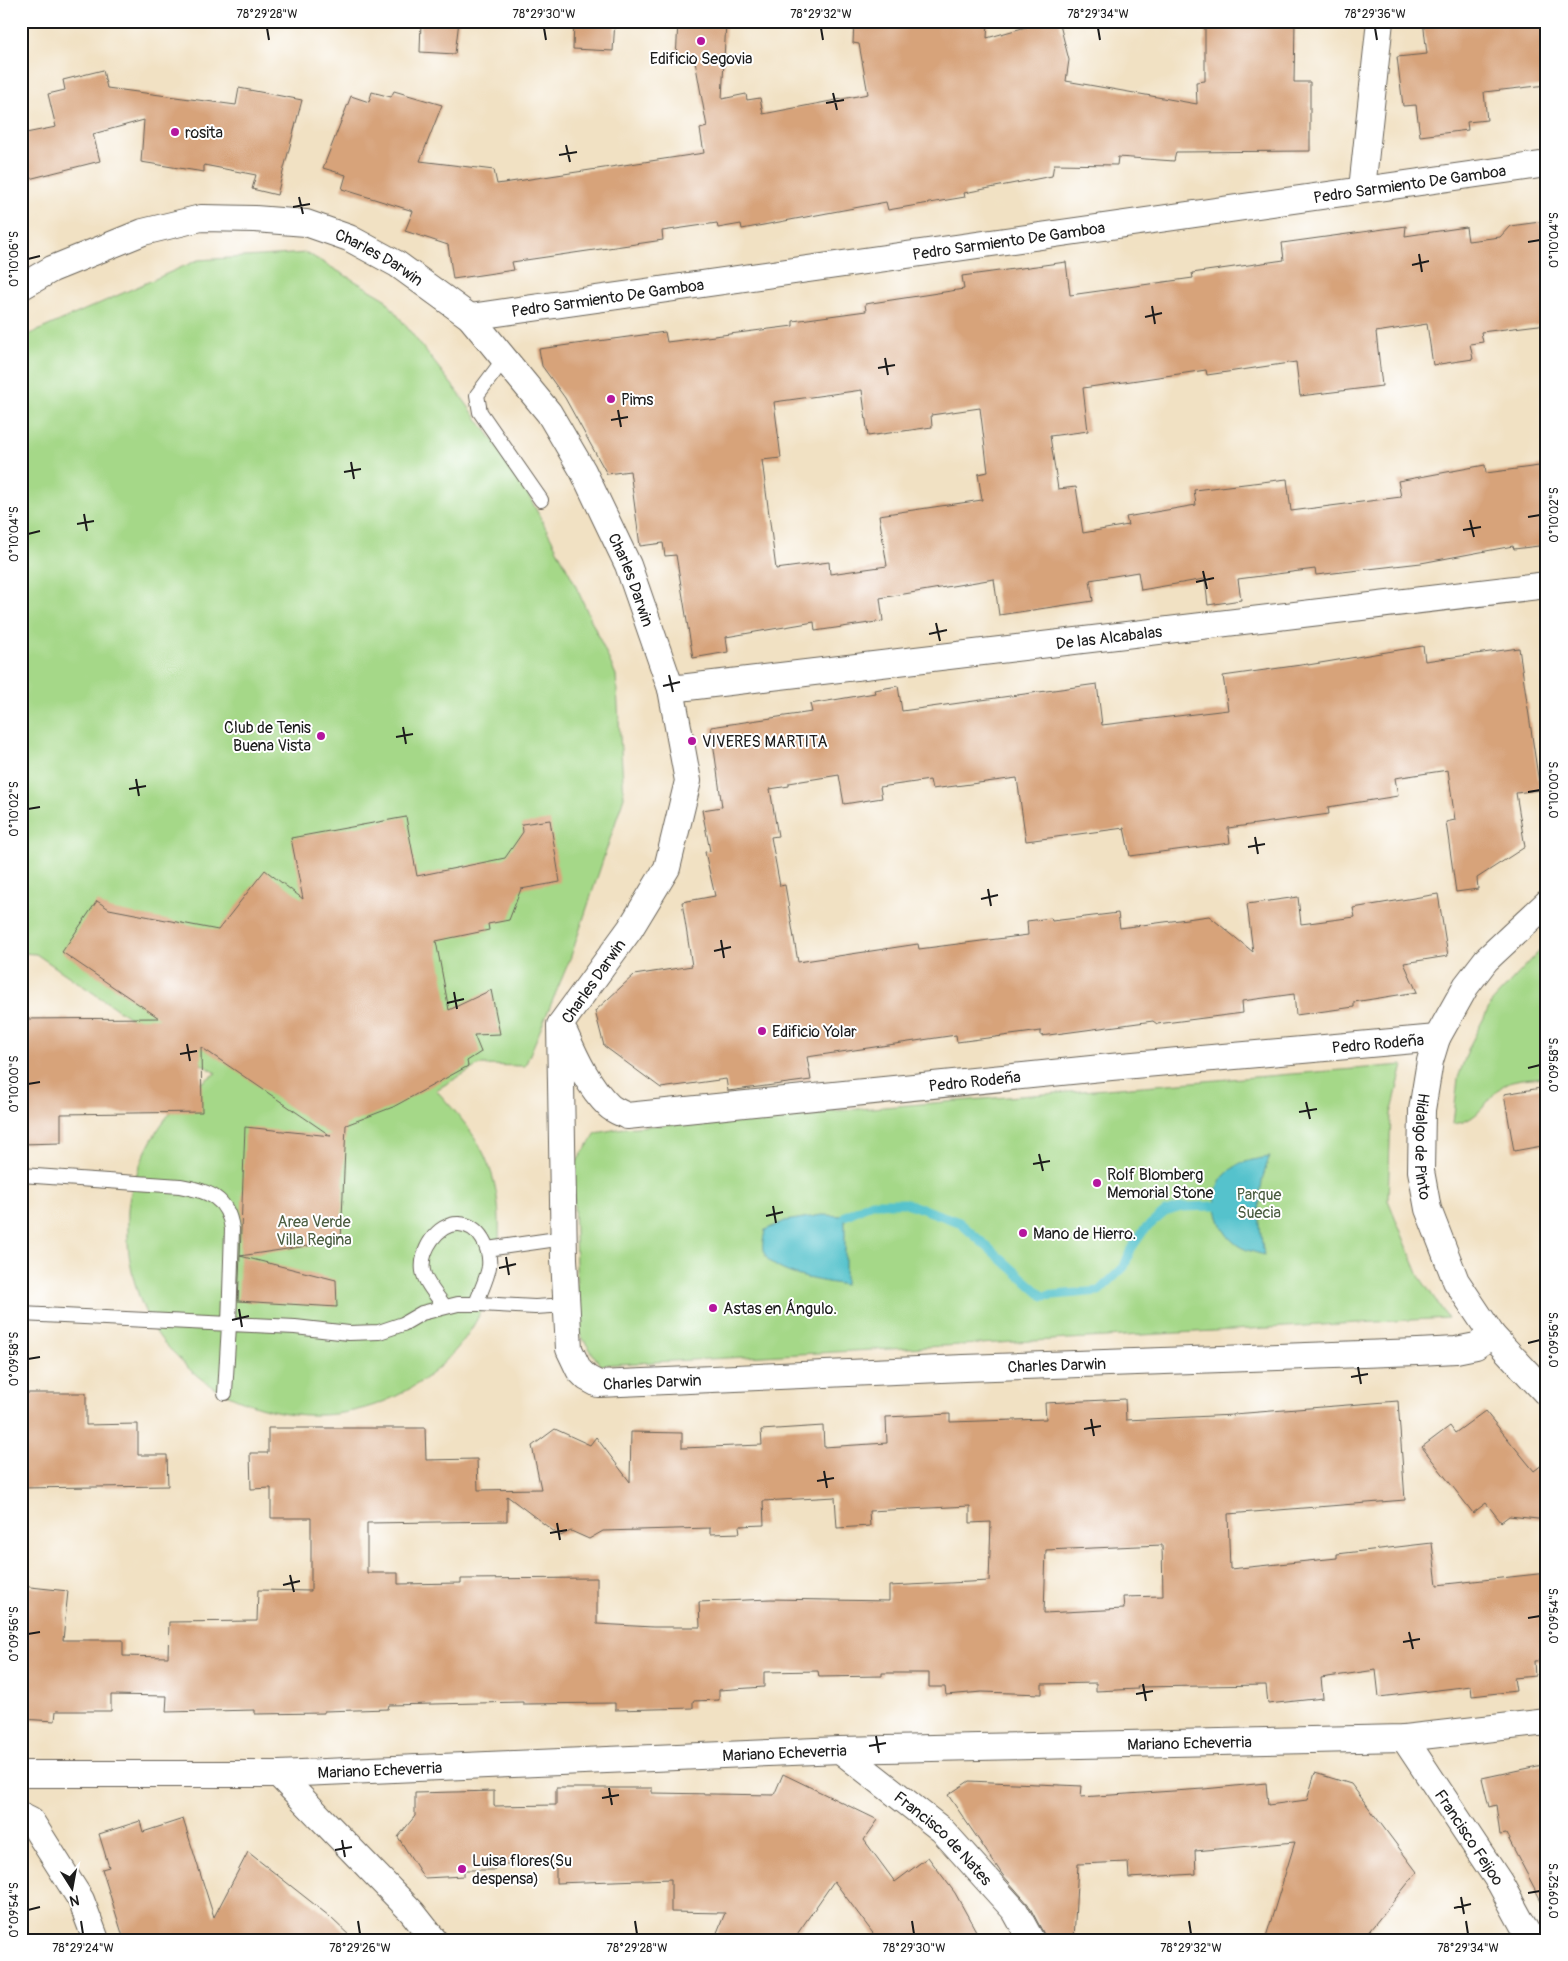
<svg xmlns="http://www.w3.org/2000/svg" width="1568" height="1961" font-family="Pangolin,sans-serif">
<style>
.green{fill:#a5d888;stroke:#607a52}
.water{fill:#54c2cc;stroke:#386f74}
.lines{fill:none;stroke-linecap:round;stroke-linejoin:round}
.stream{stroke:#54c2cc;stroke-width:9}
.building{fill:#d7a37a;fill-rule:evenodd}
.lane-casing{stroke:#676156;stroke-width:16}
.street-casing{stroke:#676156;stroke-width:28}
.lane{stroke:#fff;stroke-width:14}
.street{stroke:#fff;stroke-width:26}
.ticks{fill:none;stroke:#1c1c1c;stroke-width:2}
.poi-dot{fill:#b5179e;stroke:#fff;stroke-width:2}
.labels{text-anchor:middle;stroke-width:4;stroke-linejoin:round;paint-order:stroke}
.poi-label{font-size:16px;fill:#1c1c1c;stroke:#fff;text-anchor:start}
.street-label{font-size:16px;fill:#1c1c1c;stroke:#fff}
.park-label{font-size:16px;fill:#4c5e42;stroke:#fff}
.neatline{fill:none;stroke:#1c1c1c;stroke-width:2}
.ticks-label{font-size:12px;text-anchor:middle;fill:#1c1c1c}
</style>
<rect width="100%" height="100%" fill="#fff"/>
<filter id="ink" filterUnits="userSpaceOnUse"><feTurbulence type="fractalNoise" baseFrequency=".02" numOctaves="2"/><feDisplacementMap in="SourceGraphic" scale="10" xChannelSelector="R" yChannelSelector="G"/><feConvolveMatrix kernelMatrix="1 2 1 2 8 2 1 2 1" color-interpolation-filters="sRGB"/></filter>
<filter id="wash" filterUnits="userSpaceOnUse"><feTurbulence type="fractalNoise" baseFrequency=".0096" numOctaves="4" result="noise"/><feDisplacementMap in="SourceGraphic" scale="20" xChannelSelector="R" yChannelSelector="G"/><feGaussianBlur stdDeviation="1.12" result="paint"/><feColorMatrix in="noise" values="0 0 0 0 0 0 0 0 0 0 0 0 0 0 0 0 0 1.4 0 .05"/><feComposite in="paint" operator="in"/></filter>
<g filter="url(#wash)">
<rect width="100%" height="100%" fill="#f1e1c3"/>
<path class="green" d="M307,253L384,298L460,395L518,475L573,580L616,675L624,797L570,959L525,1066L479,1065L436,1090C457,1113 478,1136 489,1166C498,1189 500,1215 499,1240C494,1360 375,1442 260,1407C237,1400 212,1389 194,1373C188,1369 183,1362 177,1356C172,1351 166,1346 161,1339C141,1313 127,1267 128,1234C128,1223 127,1212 129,1201C130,1194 133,1186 135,1179C149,1134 176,1098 216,1073L158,1037L36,954L21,953V338L198,260Z
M1547,943V1077C1536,1078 1522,1078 1512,1081C1487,1090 1485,1121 1453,1124L1458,1078L1469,1047L1492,1002Z
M1403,1065L1391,1114L1388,1200L1419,1276L1448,1318L600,1365L578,1331L573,1167L596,1133L624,1128Z"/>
<path class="water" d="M1270,1157C1256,1188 1258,1222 1264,1255C1255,1252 1243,1250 1236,1244C1217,1230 1207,1194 1225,1175C1237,1162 1254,1159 1270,1157Z
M822,1215L845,1216V1285C824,1281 773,1276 764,1253C761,1247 764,1237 765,1230L785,1221Z"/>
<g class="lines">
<path class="stream" d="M845,1216L872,1203H906L959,1222L1043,1296L1099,1291L1124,1267L1131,1249L1144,1230L1165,1212L1182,1207L1215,1206"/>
</g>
<g id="blocks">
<path class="building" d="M421,21H459L455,54L420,52Z
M574,21H615L613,51L573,49Z
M678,21H726L722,99L746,94L747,100L760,98L763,114L868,94L859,44L853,43L854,21H988L987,38L1047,21H1059L1069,60L1066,81L1197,104L1196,82L1205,81V21H1295L1294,82H1310V151L1176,152L1174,161L1118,157L1117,165L1054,164L1052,176L964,193L965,197L888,210L886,202L742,229L741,224L718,228L717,223L662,231L663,240L512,262L514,270L453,279L448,245L405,231L413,211L342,189L346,175L323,168L351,96L369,102L372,92L391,97L394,91L442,105L420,161L494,170L497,184L704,153L700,129L707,127L695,61L676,60Z
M1423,21H1547V85L1484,92L1487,120L1467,122L1468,130L1420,136L1416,105L1403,106L1397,57L1427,54Z
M103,70L107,88L236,105L239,88L302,100L277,195L252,189L256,175L204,165V172L141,162L144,120L93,134L100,161L21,181V134L56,127L48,94L65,90L63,80Z
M1540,222L1543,240L1547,239V324L1481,332L1483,342L1470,344L1473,359L1433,365L1427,324L1376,332L1382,386L1300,396L1296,362L1207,375L1206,370L1083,388L1088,431L1050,436L1058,489L1076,487L1083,533L1128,525L1126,517L1196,505L1194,490L1287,479L1291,511L1401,497L1398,481L1485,465L1486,473L1547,465V545L1514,549L1513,546L1421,563L1316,575L1315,569L1238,579L1241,600L1208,605L1205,579L1141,590L1138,572L1090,580L1093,601L999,615L994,579L880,598L883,621L815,631L814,622L726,637L728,652L693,658L676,555L665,556L663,543L640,546L630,471L607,474L565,398L542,366L539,349L665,332L667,342L793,326V321L866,311L865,304L964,289L962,276L1066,262L1070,295L1193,278L1192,273L1284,260L1282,243L1406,226L1405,236L1466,227L1468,241L1500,237L1510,226ZM862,390L868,436L932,427L931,415L980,408L988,472L978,474L982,500L879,515L887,566L830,574L829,562L776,569L762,460L781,458L774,402Z
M1423,646L1425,661L1519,648L1540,790L1516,793L1525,847L1477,878L1478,889L1456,892L1446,822L1455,820L1448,770L1395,778L1398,796L1328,807L1329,814L1228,828L1230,843L1130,856L1124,828L1026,841L1017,778L932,789L930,780L880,787L882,798L844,804L839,775L789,783V786L770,789L778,836L771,837L780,886L785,885L798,962L918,944L919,949L1028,935L1027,921L1051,918L1052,921L1118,913L1120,928L1209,916L1253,952L1247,904L1298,897L1301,924L1355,917L1353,908L1438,894L1448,956L1404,963L1417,992L1354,1002V1007L1296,1015L1294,994L1242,1001L1243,1013L1157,1024L1153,1021L1041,1036V1031L957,1042L956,1035L807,1057L811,1080L728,1091L726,1079L661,1088L604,1046L595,1011L634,975L692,966L682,902L715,896L705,852L710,851L702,810L722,807L711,727L812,712L810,704L875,693L874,690L898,686L902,711L1097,684L1102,725L1228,710L1223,676L1308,664V665Z
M406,817L417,876L505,858L523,832L522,824L550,820L560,882L521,889L509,920L488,924L489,930L436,941L449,1010L491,990L500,1034L474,1035L481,1052L467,1061L468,1066L393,1107L346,1125L341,1241L240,1256L245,1127L331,1136L201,1047L202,1112L61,1114V1143L21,1144V1019L159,1018L62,952L97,901L109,909L218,930L265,870L303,899L291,838Z
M1547,1087V1145L1514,1151L1504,1094Z
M240,1256L336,1280L337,1307L238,1301Z
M21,1393H86V1425L138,1424V1455H167L168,1486L21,1488Z
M1125,1399L1126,1420L1234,1415V1414L1398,1401L1405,1500L1228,1514L1230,1569L1337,1558V1554L1432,1543L1437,1585L1547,1573V1660L1534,1661L1535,1676L1514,1678L1516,1691L1472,1696L1471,1686L1379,1697L1376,1670L1321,1678L1323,1698L1268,1704L1266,1685L1137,1687L1138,1689L1096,1691V1683L1042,1684V1694L982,1692L946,1695L945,1687H929V1673H882V1676L819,1677L818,1671L764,1672V1687L719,1690V1700L693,1701V1708L615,1710V1703L523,1704V1702L389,1705L388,1709L324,1711V1713L255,1714V1710L166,1712L167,1696L111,1695V1711H56L55,1721L21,1719V1586L68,1591L63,1640H123V1656L168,1657L169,1622L257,1621L258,1590L311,1591V1518H271V1488L251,1489L250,1453H268V1428H425L426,1460L477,1459L478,1490L541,1489L532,1446L555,1429L590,1445L596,1437L630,1482L631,1432L682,1433V1448L762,1445L761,1430L823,1426L824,1447L887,1443L886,1417L950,1414V1422L1046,1419L1045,1403ZM507,1496L560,1536L571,1531L589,1539L603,1531L710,1528V1534L740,1533L739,1526L764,1525L763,1501L835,1497L837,1528L870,1526L869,1511L970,1506V1523L991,1522L989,1581L889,1586V1601L770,1599L699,1602L700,1627H653L597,1624V1578L461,1579V1583L398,1584V1573H367V1523L507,1521ZM1162,1545L1163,1596L1123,1597L1124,1609L1044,1613L1046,1550Z
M1485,1411L1534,1471L1547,1461V1520L1509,1516L1501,1522L1486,1503L1473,1513L1422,1447L1450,1426L1455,1433Z
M1547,1764V1912L1506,1834L1500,1835L1496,1805L1489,1807L1482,1778Z
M1315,1773L1351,1784L1417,1872L1362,1940H1265L1295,1842L1195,1851L1196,1874L1129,1878L1128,1862L1078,1864L1074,1940H1047L1028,1904L1002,1874L948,1795L969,1781L1082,1786L1081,1797L1204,1789L1266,1783L1268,1805L1307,1800Z
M783,1774L878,1820L864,1840L895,1882L928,1857L955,1893L981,1940H878L834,1881L793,1940H714L725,1913L671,1912V1879L556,1883V1864H495V1870H464V1876L424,1878L398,1837L415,1816V1793L494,1791V1806L556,1805V1788H652V1793L774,1795Z
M183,1819L214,1917L248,1852L329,1916L354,1940H124L102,1869L109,1867L99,1834L140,1821L143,1832Z"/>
</g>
</g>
<g filter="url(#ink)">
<use href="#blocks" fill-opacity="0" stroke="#676156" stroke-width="1"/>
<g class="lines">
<defs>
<path id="lane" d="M504,359L477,395L480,412L541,500
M21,1175L180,1186C208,1191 228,1197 232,1229L229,1325L225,1393
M487,1249L564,1238
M445,1307C438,1297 425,1283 423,1271C420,1251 437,1223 459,1224C480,1225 491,1249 489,1267C487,1279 480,1292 476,1304
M21,1314L295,1327L349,1333L379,1332L403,1324L422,1313L458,1304H480L535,1307L567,1305"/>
<g id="street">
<path d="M1362,189L1380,21"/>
<path id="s1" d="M21,287L52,269L143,232L201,218L255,219L306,223L349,238L397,264L470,317L549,413L583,471L628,565L671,689L688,781L667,868L630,929L560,1025L564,1259L569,1349L579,1370L587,1378L598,1384L964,1368L1418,1352L1456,1350L1476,1346L1492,1335"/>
<path id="s2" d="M470,317L1547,164"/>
<path id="s3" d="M671,689L1547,585"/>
<path id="s4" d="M1547,903L1486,960L1466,986L1437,1038L1430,1061L1422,1110L1421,1171L1428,1209L1456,1281L1492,1335L1547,1394"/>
<path id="s5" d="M565,1034C576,1059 589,1087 609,1106C613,1110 621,1113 627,1116L1111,1067L1437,1038"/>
<path id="s6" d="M1404,1738L1500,1883L1531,1940"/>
<path id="s7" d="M840,1750L942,1830L1015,1911L1031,1940"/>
<path id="s8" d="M21,1774H278L840,1750L1404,1738L1547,1722"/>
<path d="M278,1774L412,1912L434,1940"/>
<path d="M21,1816L31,1821L81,1900L96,1940"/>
</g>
</defs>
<use href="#lane" class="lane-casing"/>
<use href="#street" class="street-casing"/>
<use href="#lane" class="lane"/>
<use href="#street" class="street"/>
</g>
</g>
<path class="ticks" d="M267,28L269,40M544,28L546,40M821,28L823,40M1098,28L1100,40M1375,28L1377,40M833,93L837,110M826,103L844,100M566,145L570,162M559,155L577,152M299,197L303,214M293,207L310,204M1528,242L1540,240M1419,254L1422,272M28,259L40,256M1412,265L1429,261M1152,306L1155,324M1145,317L1162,313M885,358L888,375M878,368L895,365M618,410L621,427M611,420L628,417M351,462L354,479M344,472L361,469M84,514L87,531M1528,517L1540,515M1470,520L1474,537M77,524L94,521M1463,530L1481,527M28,534L40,531M1203,571L1207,589M1196,582L1214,578M936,623L940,641M929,634L947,630M669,675L673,692M663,686L680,682M403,727L406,744M396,737L413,734M136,779L139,796M129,789L146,786M1528,792L1540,790M28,809L40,807M1255,837L1258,854M1248,847L1265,844M988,889L991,906M981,899L998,895M721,940L724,958M714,951L731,947M454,992L457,1009M447,1003L464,999M187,1044L190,1061M180,1054L197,1051M1528,1068L1540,1065M28,1084L40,1082M1306,1102L1310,1119M1299,1112L1317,1109M1039,1154L1043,1171M1033,1164L1050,1161M773,1206L776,1223M766,1216L783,1212M506,1257L509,1275M499,1268L516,1264M239,1309L242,1327M232,1320L249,1316M1528,1343L1540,1340M28,1359L40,1357M1358,1367L1361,1384M1351,1377L1368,1374M1091,1419L1094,1436M1084,1429L1101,1426M824,1471L827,1488M817,1481L834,1478M557,1523L560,1540M550,1533L567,1530M290,1575L294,1592M283,1585L300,1581M1528,1618L1540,1616M1409,1632L1413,1649M28,1634L40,1632M1403,1642L1420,1639M1143,1684L1146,1701M1136,1694L1153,1691M876,1736L879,1753M869,1746L886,1743M609,1788L612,1805M602,1798L619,1795M342,1840L345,1857M335,1850L352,1847M1528,1893L1540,1891M1461,1897L1464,1914M1454,1908L1471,1904M28,1910L40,1907M81,1921L83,1934M358,1921L360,1934M635,1921L637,1934M912,1921L914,1934M1189,1921L1191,1934M1466,1921L1468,1934"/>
<g class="poi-dot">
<circle cx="701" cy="41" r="5"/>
<circle cx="175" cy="132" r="5"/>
<circle cx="611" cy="399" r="5"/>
<circle cx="321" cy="736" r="5"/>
<circle cx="692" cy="741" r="5"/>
<circle cx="762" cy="1031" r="5"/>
<circle cx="1097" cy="1183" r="5"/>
<circle cx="1023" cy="1233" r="5"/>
<circle cx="713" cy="1308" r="5"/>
<circle cx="462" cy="1869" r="5"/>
</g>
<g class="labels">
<g class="poi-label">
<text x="701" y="64" text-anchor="middle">Edificio Segovia</text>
<text x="185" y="138">rosita</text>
<text x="621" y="405">Pims</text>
<text x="311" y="733" text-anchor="end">Club de Tenis<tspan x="311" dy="18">Buena Vista</tspan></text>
<text x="702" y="747">VIVERES MARTITA</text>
<text x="772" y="1037">Edificio Yolar</text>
<text x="1107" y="1180">Rolf Blomberg<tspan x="1107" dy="18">Memorial Stone</tspan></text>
<text x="1033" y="1239">Mano de Hierro.</text>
<text x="723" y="1314">Astas en Ángulo.</text>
<text x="472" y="1866">Luisa flores(Su<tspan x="472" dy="18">despensa)</tspan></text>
</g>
<g class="street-label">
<text dy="6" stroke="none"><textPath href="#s2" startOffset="949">Pedro Sarmiento De Gamboa</textPath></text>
<text dy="6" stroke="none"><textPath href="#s2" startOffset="544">Pedro Sarmiento De Gamboa</textPath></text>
<text dy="6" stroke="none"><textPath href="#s1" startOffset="380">Charles Darwin</textPath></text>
<text dy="6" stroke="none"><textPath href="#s2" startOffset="139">Pedro Sarmiento De Gamboa</textPath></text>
<text dy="6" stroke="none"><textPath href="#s1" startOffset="800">Charles Darwin</textPath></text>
<text dy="6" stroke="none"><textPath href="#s3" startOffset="441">De las Alcabalas</textPath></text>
<text transform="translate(593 981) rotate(-55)" y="6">Charles Darwin</text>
<text dy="6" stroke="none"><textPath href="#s5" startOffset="860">Pedro Rodeña</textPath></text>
<text dy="6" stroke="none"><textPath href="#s5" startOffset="455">Pedro Rodeña</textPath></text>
<text dy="6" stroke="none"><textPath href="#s4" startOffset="286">Hidalgo de Pinto</textPath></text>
<text dy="6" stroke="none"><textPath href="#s1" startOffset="2120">Charles Darwin</textPath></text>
<text dy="6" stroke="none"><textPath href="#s1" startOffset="1715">Charles Darwin</textPath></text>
<text dy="6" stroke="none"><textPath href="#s8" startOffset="1169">Mariano Echeverria</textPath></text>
<text dy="6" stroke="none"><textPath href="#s8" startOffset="764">Mariano Echeverria</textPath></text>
<text dy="6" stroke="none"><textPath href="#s8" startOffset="359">Mariano Echeverria</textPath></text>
<text dy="6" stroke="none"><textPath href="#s6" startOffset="119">Francisco Feijoo</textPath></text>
<text dy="6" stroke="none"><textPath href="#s7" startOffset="136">Francisco de Nates</textPath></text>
</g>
<g class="park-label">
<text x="1259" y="1200">Parque<tspan x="1259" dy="18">Suecia</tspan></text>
<text x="314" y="1227">Area Verde<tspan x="314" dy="18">Villa Regina</tspan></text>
</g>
</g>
<rect width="1568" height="1961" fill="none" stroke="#fff" stroke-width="55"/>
<g transform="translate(72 1888) rotate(169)" stroke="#ffffff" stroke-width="4" paint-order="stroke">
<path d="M0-4L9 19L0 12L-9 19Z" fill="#1c1c1c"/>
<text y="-8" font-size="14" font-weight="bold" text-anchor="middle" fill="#1c1c1c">N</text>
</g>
<rect x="28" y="28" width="1512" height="1906" class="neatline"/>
<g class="ticks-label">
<text x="267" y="18">78°29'28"W</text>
<text x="544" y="18">78°29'30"W</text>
<text x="821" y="18">78°29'32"W</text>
<text x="1098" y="18">78°29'34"W</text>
<text x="1375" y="18">78°29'36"W</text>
<text transform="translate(1554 240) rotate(-90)" y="4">0°10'04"S</text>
<text transform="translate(14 259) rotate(-90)" y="4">0°10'06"S</text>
<text transform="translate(1554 515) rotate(-90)" y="4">0°10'02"S</text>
<text transform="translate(14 534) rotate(-90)" y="4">0°10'04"S</text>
<text transform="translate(1554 790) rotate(-90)" y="4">0°10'00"S</text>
<text transform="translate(14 809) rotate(-90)" y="4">0°10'02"S</text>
<text transform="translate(1554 1065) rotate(-90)" y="4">0°09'58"S</text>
<text transform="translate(14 1084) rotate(-90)" y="4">0°10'00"S</text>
<text transform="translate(1554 1340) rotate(-90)" y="4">0°09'56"S</text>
<text transform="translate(14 1359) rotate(-90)" y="4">0°09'58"S</text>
<text transform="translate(1554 1616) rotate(-90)" y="4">0°09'54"S</text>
<text transform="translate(14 1634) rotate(-90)" y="4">0°09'56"S</text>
<text transform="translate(1554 1891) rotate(-90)" y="4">0°09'52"S</text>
<text transform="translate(14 1910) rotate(-90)" y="4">0°09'54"S</text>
<text x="83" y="1952">78°29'24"W</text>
<text x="360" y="1952">78°29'26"W</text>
<text x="637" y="1952">78°29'28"W</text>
<text x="914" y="1952">78°29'30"W</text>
<text x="1191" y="1952">78°29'32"W</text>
<text x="1468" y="1952">78°29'34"W</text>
</g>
</svg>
